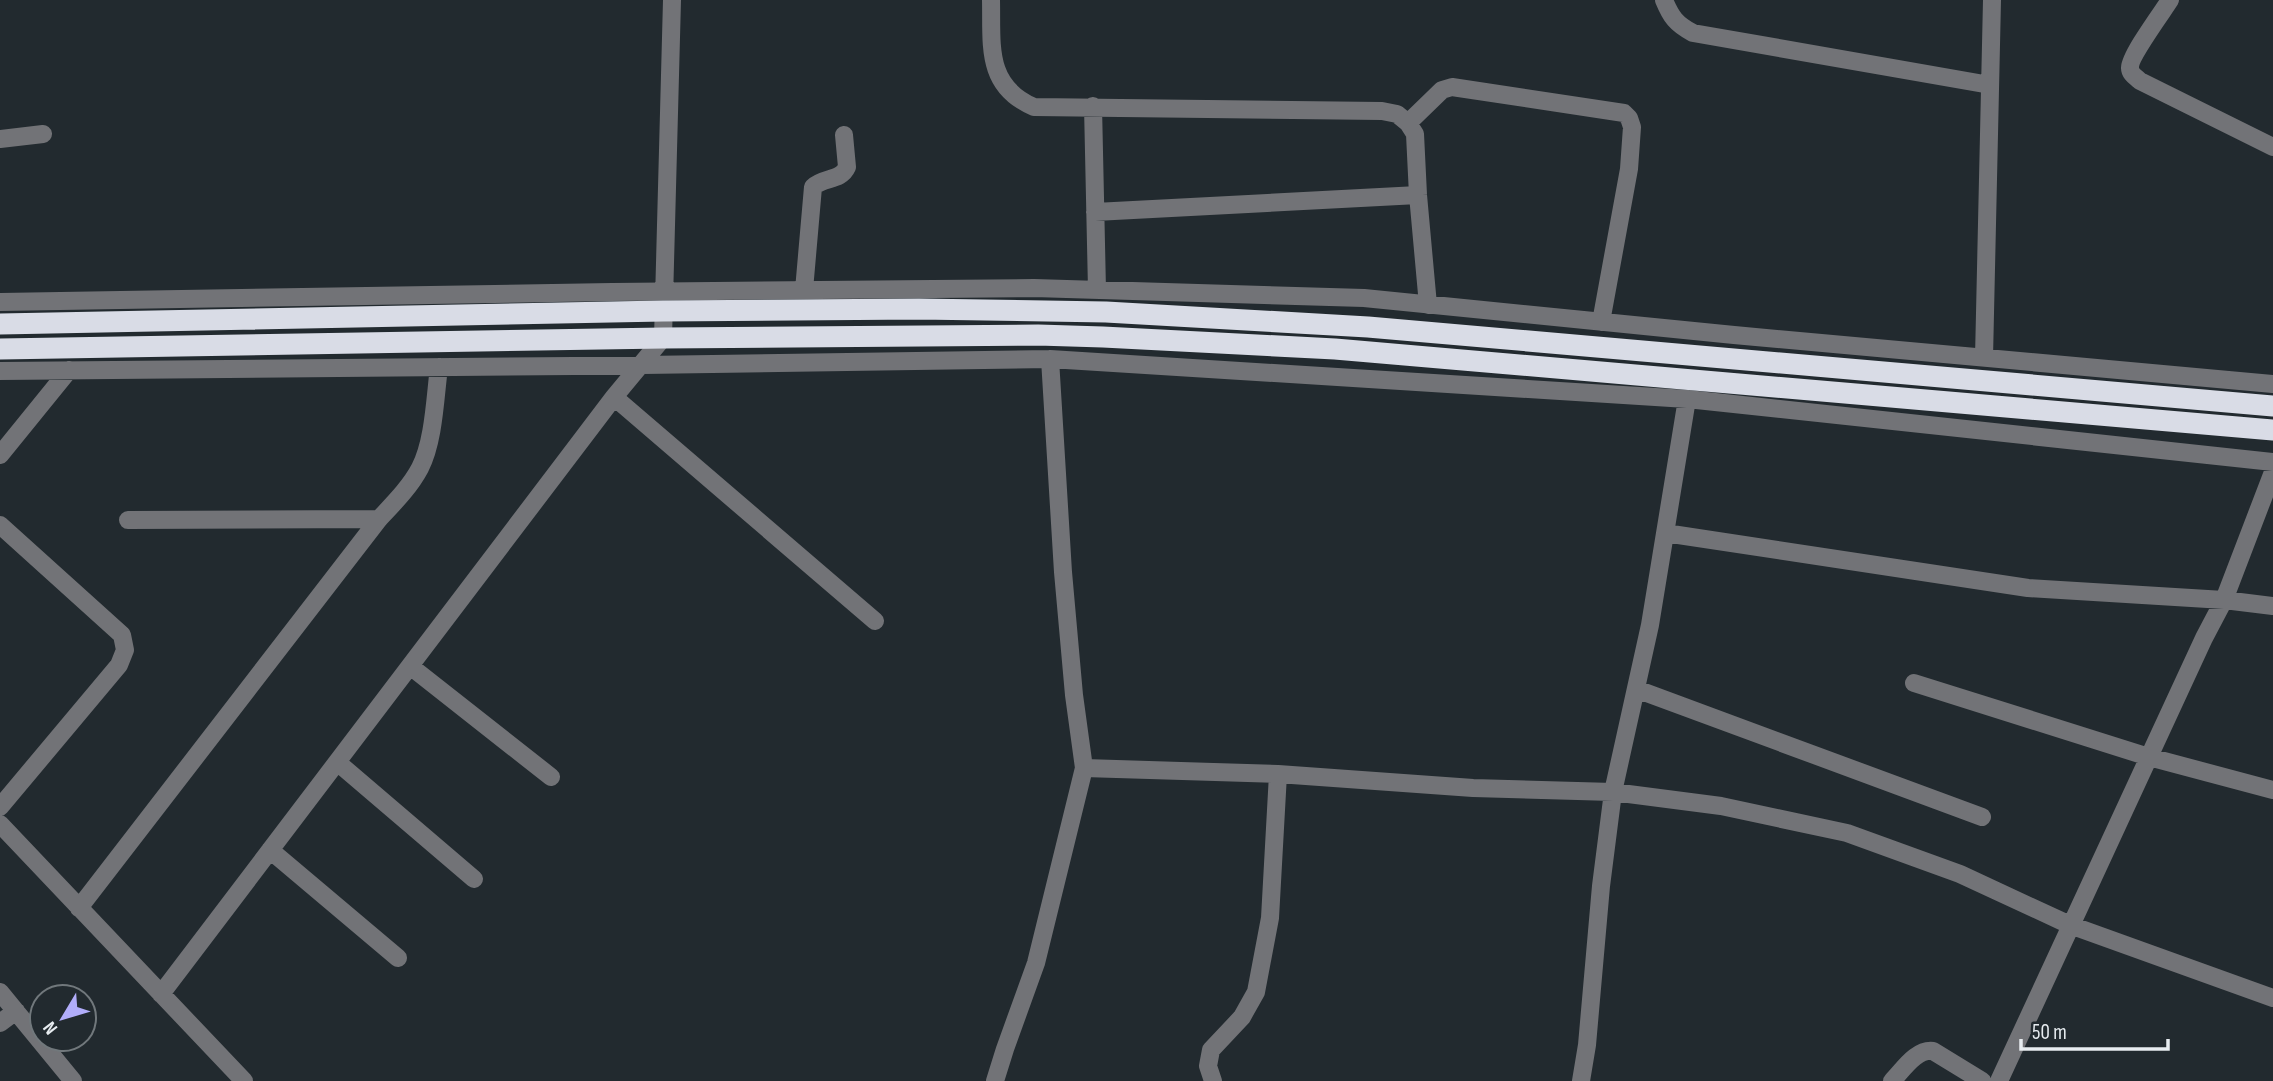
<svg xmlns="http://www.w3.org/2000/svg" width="2273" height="1081" font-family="'Sofia Sans Condensed',sans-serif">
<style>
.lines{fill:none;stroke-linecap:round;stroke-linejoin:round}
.minor{stroke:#727377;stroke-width:18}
.highway{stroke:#d9dce6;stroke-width:21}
</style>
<rect width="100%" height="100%" fill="#222a2f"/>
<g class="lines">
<path class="minor" d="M991,0C992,45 985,86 1034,107L1382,111L1397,114L1408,123L1415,134L1418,195L1428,305
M1664,0C1671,17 1676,24 1693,33L1990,85
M2170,0C2163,11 2129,57 2130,68C2130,74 2136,77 2140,81L2273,147
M1093,106L1097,290
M1408,123L1442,90L1452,87L1624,113L1629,118L1632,127L1629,169L1601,322
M0,139L43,134
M1095,212L1418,195
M804,290L813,187C823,177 841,181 847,167L844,135
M0,302L612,292L1034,288L1364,298L1734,335L2273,384
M1984,358L1992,0
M0,371L574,366L1050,359L1687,399L2273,462
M614,397L875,621
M0,455L69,370
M128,520L379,519
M0,525L122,635L125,650L119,665L0,807
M1665,533L2028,588L2224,600L2273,606
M410,666L551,777
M1914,683L2149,757L2273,790
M1636,689L1982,817
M337,762L474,879
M1084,768L1278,774L1473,788L1613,792L1721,806L1847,833L1960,874L2070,925L2273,998
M0,824L244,1081
M270,850L398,958
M79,908L379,519C394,503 410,487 420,468C434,441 435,398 439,367
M0,992L73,1081
M161,994L614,397L663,338L672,0
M0,1023L16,1011
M995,1081L1005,1049L1036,963L1084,768L1074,695L1063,572L1050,359
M1213,1081L1208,1066L1211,1050L1242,1017L1256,992L1270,918L1278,774
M1581,1081L1587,1045L1601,886L1613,792L1650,625L1687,399
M1892,1081C1903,1070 1916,1049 1933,1051L1982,1081
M1999,1081L2204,638L2224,600L2273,472"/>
<path class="highway" d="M0,324L663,311L919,309L1106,312L1368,327L2273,406
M0,349L663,338L1038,335L1103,337L1335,349L2273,430"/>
</g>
<g transform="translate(63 1018) rotate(232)"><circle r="33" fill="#222a2f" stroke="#71787c" stroke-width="2"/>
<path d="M0-5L12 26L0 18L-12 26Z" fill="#b1adfa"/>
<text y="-10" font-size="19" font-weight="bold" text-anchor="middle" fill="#e7ecf0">N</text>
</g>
<path d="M2021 1039v10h147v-10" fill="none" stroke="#e7ecf0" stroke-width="3.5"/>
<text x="2032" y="1039" font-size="21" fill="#e7ecf0" stroke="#222a2f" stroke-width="5" paint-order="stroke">50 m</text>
</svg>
